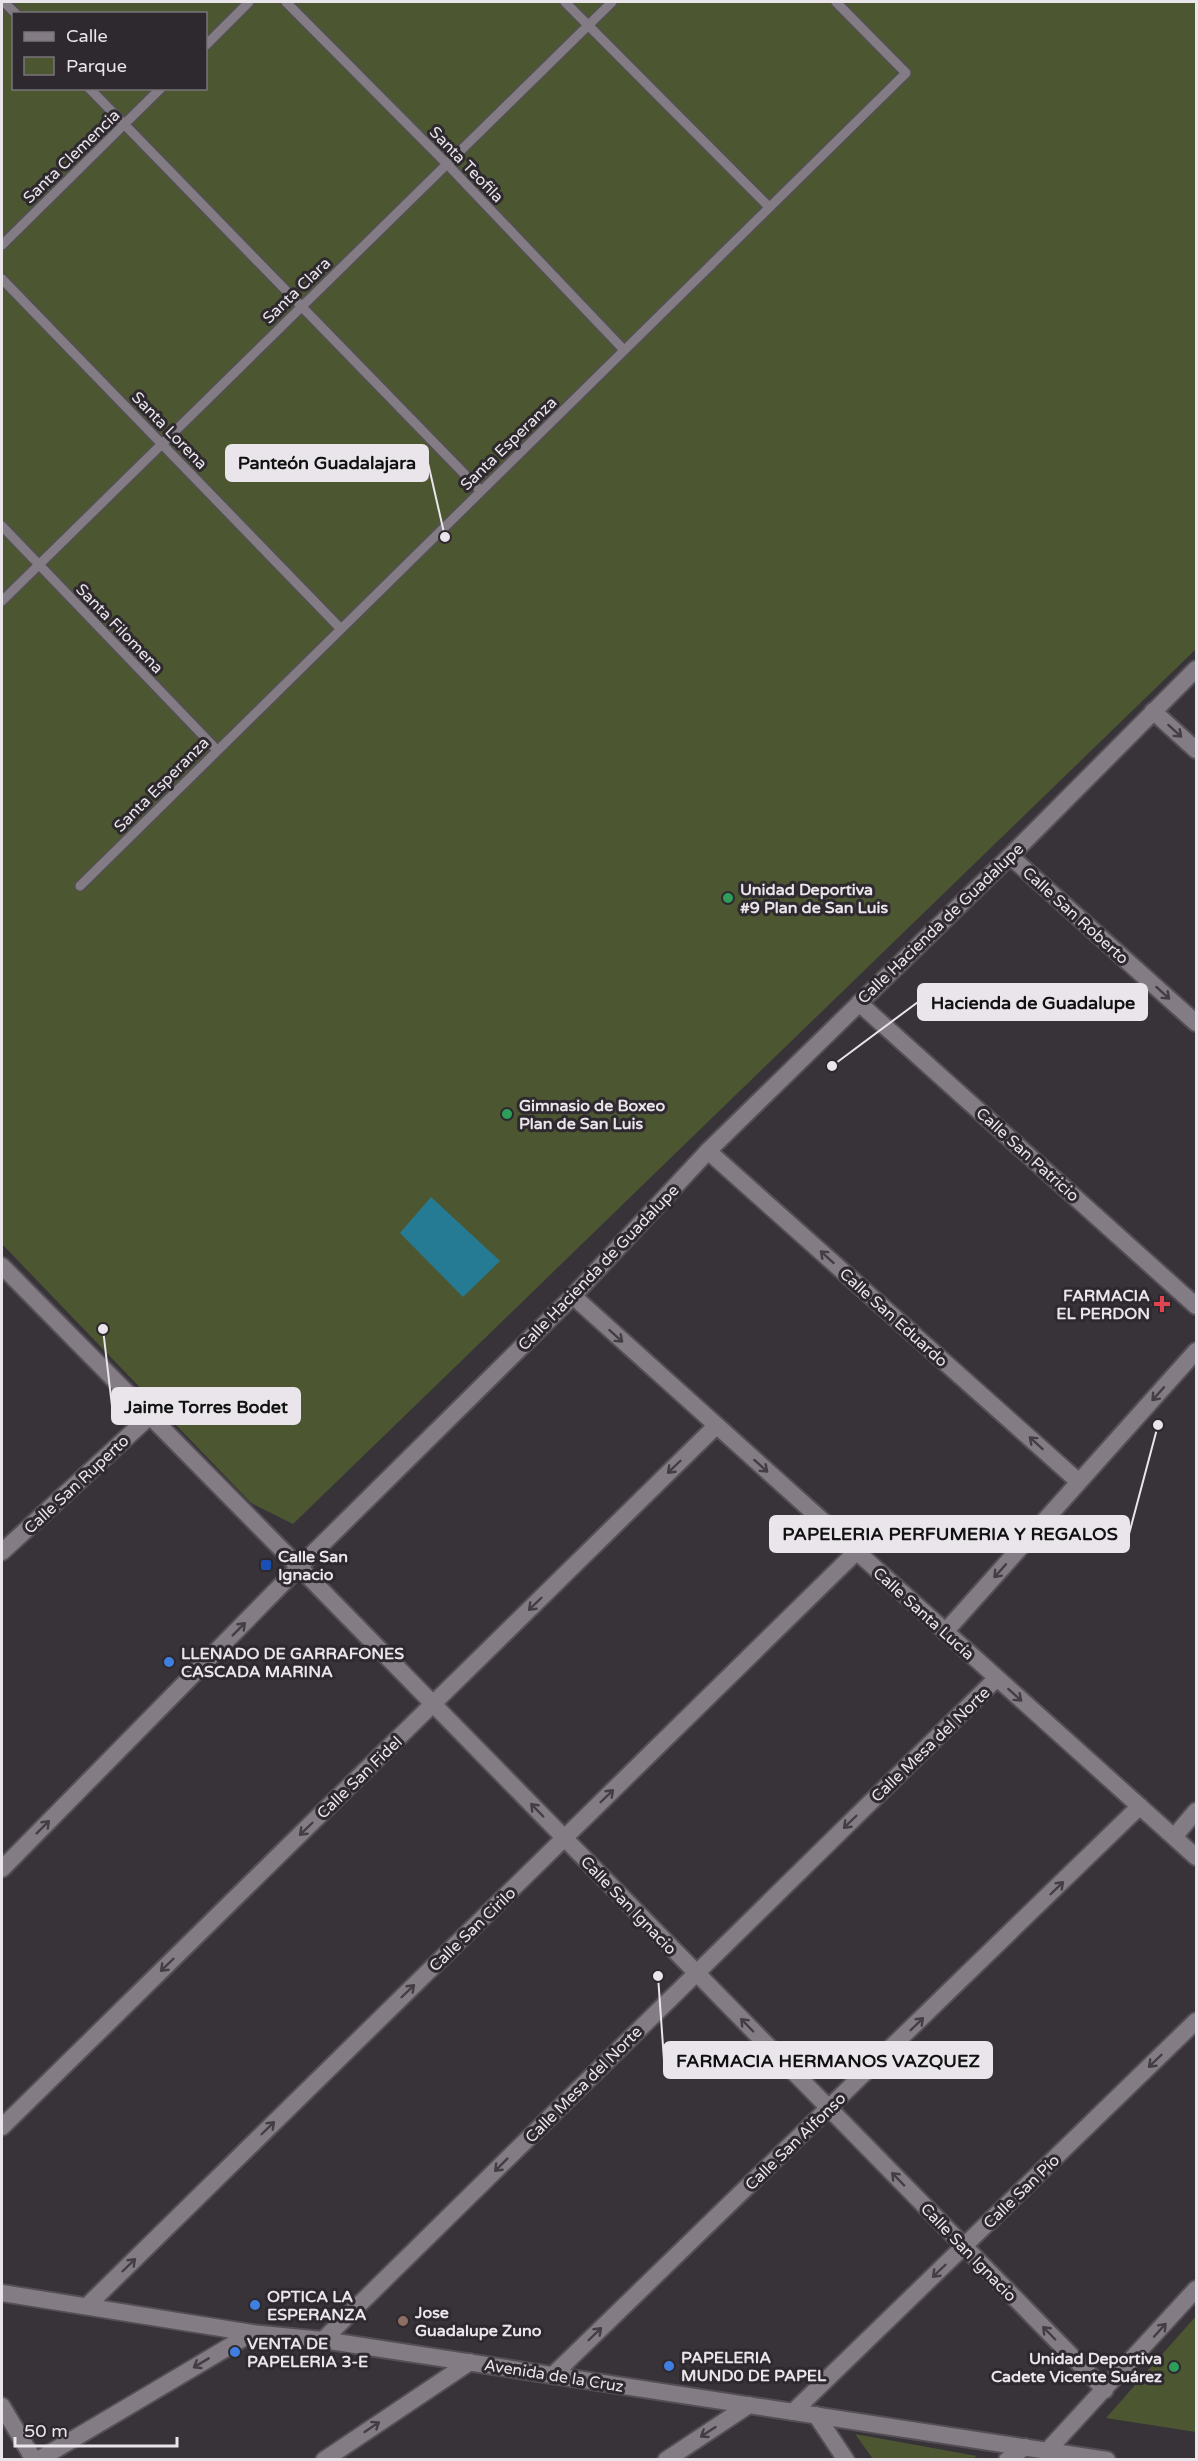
<svg xmlns="http://www.w3.org/2000/svg" width="1198" height="2461" font-family="'Varela Round',sans-serif">
<style>
.green{fill:#4c5732;fill-rule:evenodd}
.water{fill:#257b93}
.lines{fill:none;stroke-linecap:round;stroke-linejoin:round}
.service-casing{stroke:#544f55;stroke-width:12}
.minor-casing{stroke:#544f55;stroke-width:20}
.tertiary-casing{stroke:#544f55;stroke-width:20}
.service{stroke:#837c84;stroke-width:9}
.minor{stroke:#837c84;stroke-width:16}
.tertiary{stroke:#837c84;stroke-width:16}
.oneway{stroke:#433d44}
.leisure-dot{fill:#2e9e5b;stroke:#2e282f;stroke-width:2}
.health-dot{fill:#e0444e;stroke:#2e282f;stroke-width:2}
.transit-dot{fill:#1a4fb4;stroke:#2e282f;stroke-width:2}
.shop-dot{fill:#3f7fe0;stroke:#2e282f;stroke-width:2}
.education-dot{fill:#8d6e63;stroke:#2e282f;stroke-width:2}
.labels{text-anchor:middle;stroke-width:6;stroke-linejoin:round;paint-order:stroke}
.street-label{font-size:16px;fill:#e9e5ea;stroke:#2e282f}
.poi-label{font-size:16px;font-weight:bold;fill:#e9e5ea;stroke:#2e282f;text-anchor:start}
.leader{fill:none;stroke:#e9e5ea;stroke-width:2}
.callout-dot{fill:#e9e5ea;stroke:#2e282f;stroke-width:2}
.callout{fill:#e9e5ea;stroke:#e9e5ea;stroke-width:2}
.callout-label{font-size:18px;text-anchor:middle;font-weight:bold;fill:#111}
</style>
<rect width="100%" height="100%" fill="#383239"/>
<path class="green" d="M2,2H1196V649L293,1524L251,1503L2,1244ZM14,14H206V88H14Z
M1196,2316V2432L1106,2418Z
M855,2434L977,2456L971,2460L873,2459Z"/>
<path class="water" d="M431,1197L500,1261L463,1297L400,1233Z"/>
<g class="lines">
<defs>
<path id="service" d="M4,2L16,14
M286,2L447,164L624,350
M565,2L769,207
M206,45L249,2
M89,88L481,491
M2,245L161,88
M2,279L341,629
M2,526L217,750
M2,601L612,2
M80,886L906,73L836,2"/>
<path id="minor" d="M1153,711L1196,750
M1010,856L1196,1023
M859,1003L1196,1306
M708,1151L1079,1482
M573,1296L1196,1857
M2,1552L150,1416
M945,1632L1196,1351
M1174,1837L1196,1811
M2,1869L299,1567L1105,2390
M2,2127L716,1426
M87,2306L856,1552
M323,2340L997,1678
M553,2375L1140,1806
M2,2406L34,2460
M793,2412L1196,2021
M816,2415L846,2460
M1048,2450L1196,2289
M38,2460L252,2333
M324,2460L470,2362
M666,2460L749,2405
M1007,2460L1025,2447"/>
<path id="tertiary" d="M2,1266L299,1567L573,1296L708,1151L1010,856L1196,669
M2,2293L252,2333L323,2340L1107,2460"/>
</defs>
<use href="#service" class="service-casing"/>
<use href="#minor" class="minor-casing"/>
<use href="#tertiary" class="tertiary-casing"/>
<use href="#service" class="service"/>
<use href="#minor" class="minor"/>
<use href="#tertiary" class="tertiary"/>
</g>
<defs><path id="oneway-shaft" d="M-6 0H5M1.5-3L5.5 0L1.5 3" fill="none" stroke-width="1.6" stroke-linecap="round" stroke-linejoin="round" transform="scale(1.5)"/></defs>
<g class="oneway">
<use href="#oneway-shaft" transform="translate(1175 731) rotate(42)"/>
<use href="#oneway-shaft" transform="translate(1163 993) rotate(42)"/>
<use href="#oneway-shaft" transform="translate(827 1257) rotate(-138)"/>
<use href="#oneway-shaft" transform="translate(616 1336) rotate(42)"/>
<use href="#oneway-shaft" transform="translate(1158 1394) rotate(132)"/>
<use href="#oneway-shaft" transform="translate(1036 1443) rotate(-138)"/>
<use href="#oneway-shaft" transform="translate(761 1466) rotate(42)"/>
<use href="#oneway-shaft" transform="translate(674 1467) rotate(136)"/>
<use href="#oneway-shaft" transform="translate(1000 1571) rotate(132)"/>
<use href="#oneway-shaft" transform="translate(535 1604) rotate(136)"/>
<use href="#oneway-shaft" transform="translate(239 1629) rotate(-45)"/>
<use href="#oneway-shaft" transform="translate(1015 1695) rotate(42)"/>
<use href="#oneway-shaft" transform="translate(607 1796) rotate(-44)"/>
<use href="#oneway-shaft" transform="translate(537 1810) rotate(-134)"/>
<use href="#oneway-shaft" transform="translate(850 1822) rotate(136)"/>
<use href="#oneway-shaft" transform="translate(43 1827) rotate(-45)"/>
<use href="#oneway-shaft" transform="translate(306 1829) rotate(136)"/>
<use href="#oneway-shaft" transform="translate(1057 1888) rotate(-44)"/>
<use href="#oneway-shaft" transform="translate(167 1965) rotate(136)"/>
<use href="#oneway-shaft" transform="translate(408 1991) rotate(-44)"/>
<use href="#oneway-shaft" transform="translate(917 2024) rotate(-44)"/>
<use href="#oneway-shaft" transform="translate(747 2025) rotate(-134)"/>
<use href="#oneway-shaft" transform="translate(1155 2061) rotate(136)"/>
<use href="#oneway-shaft" transform="translate(268 2128) rotate(-44)"/>
<use href="#oneway-shaft" transform="translate(501 2165) rotate(135)"/>
<use href="#oneway-shaft" transform="translate(898 2179) rotate(-134)"/>
<use href="#oneway-shaft" transform="translate(129 2265) rotate(-44)"/>
<use href="#oneway-shaft" transform="translate(939 2271) rotate(136)"/>
<use href="#oneway-shaft" transform="translate(1160 2330) rotate(-48)"/>
<use href="#oneway-shaft" transform="translate(1049 2333) rotate(-134)"/>
<use href="#oneway-shaft" transform="translate(595 2334) rotate(-44)"/>
<use href="#oneway-shaft" transform="translate(201 2363) rotate(149)"/>
<use href="#oneway-shaft" transform="translate(372 2427) rotate(-34)"/>
<use href="#oneway-shaft" transform="translate(708 2432) rotate(147)"/>
</g>
<g class="leisure-dot">
<circle cx="728" cy="898" r="6"/>
<circle cx="507" cy="1114" r="6"/>
<circle cx="1174" cy="2367" r="6"/>
</g>
<path class="health-dot" d="M1159 1295h6v6h6v6h-6v6h-6v-6h-6v-6h6z"/>
<rect class="transit-dot" x="260" y="1559" width="12" height="12" rx="3"/>
<g class="shop-dot">
<circle cx="169" cy="1662" r="6"/>
<circle cx="255" cy="2305" r="6"/>
<circle cx="235" cy="2352" r="6"/>
<circle cx="669" cy="2366" r="6"/>
</g>
<circle class="education-dot" cx="403" cy="2321" r="6"/>
<g class="labels">
<g class="street-label">
<text transform="translate(71 156) rotate(-44)" y="6">Santa Clemencia</text>
<text transform="translate(467 164) rotate(46)" y="6">Santa Teofila</text>
<text transform="translate(296 290) rotate(-44)" y="6">Santa Clara</text>
<text transform="translate(170 430) rotate(46)" y="6">Santa Lorena</text>
<text transform="translate(508 443) rotate(-44)" y="6">Santa Esperanza</text>
<text transform="translate(120 628) rotate(46)" y="6">Santa Filomena</text>
<text transform="translate(161 784) rotate(-45)" y="6">Santa Esperanza</text>
<text transform="translate(1076 915) rotate(42)" y="6">Calle San Roberto</text>
<text transform="translate(940 923) rotate(-44)" y="6">Calle Hacienda de Guadalupe</text>
<text transform="translate(1028 1154) rotate(42)" y="6">Calle San Patricio</text>
<text transform="translate(598 1267) rotate(-46)" y="6">Calle Hacienda de Guadalupe</text>
<text transform="translate(894 1317) rotate(42)" y="6">Calle San Eduardo</text>
<text transform="translate(76 1484) rotate(-43)" y="6">Calle San Ruperto</text>
<text transform="translate(924 1613) rotate(42)" y="6">Calle Santa Lucía</text>
<text transform="translate(930 1744) rotate(-44)" y="6">Calle Mesa del Norte</text>
<text transform="translate(359 1777) rotate(-44)" y="6">Calle San Fidel</text>
<text transform="translate(629 1905) rotate(46)" y="6">Calle San Ignacio</text>
<text transform="translate(472 1929) rotate(-44)" y="6">Calle San Cirilo</text>
<text transform="translate(583 2084) rotate(-45)" y="6">Calle Mesa del Norte</text>
<text transform="translate(795 2141) rotate(-44)" y="6">Calle San Alfonso</text>
<text transform="translate(1021 2191) rotate(-44)" y="6">Calle San Pío</text>
<text transform="translate(969 2252) rotate(46)" y="6">Calle San Ignacio</text>
<text transform="translate(554 2375) rotate(9)" y="6">Avenida de la Cruz</text>
</g>
<g class="poi-label">
<text x="740" y="895">Unidad Deportiva<tspan x="740" dy="18">#9 Plan de San Luis</tspan></text>
<text x="519" y="1111">Gimnasio de Boxeo<tspan x="519" dy="18">Plan de San Luis</tspan></text>
<text x="1150" y="1301" text-anchor="end">FARMACIA<tspan x="1150" dy="18">EL PERDON</tspan></text>
<text x="278" y="1562">Calle San<tspan x="278" dy="18">Ignacio</tspan></text>
<text x="181" y="1659">LLENADO DE GARRAFONES<tspan x="181" dy="18">CASCADA MARINA</tspan></text>
<text x="267" y="2302">OPTICA LA<tspan x="267" dy="18">ESPERANZA</tspan></text>
<text x="415" y="2318">Jose<tspan x="415" dy="18">Guadalupe Zuno</tspan></text>
<text x="247" y="2349">VENTA DE<tspan x="247" dy="18">PAPELERIA 3-E</tspan></text>
<text x="681" y="2363">PAPELERIA<tspan x="681" dy="18">MUND0 DE PAPEL</tspan></text>
<text x="1162" y="2364" text-anchor="end">Unidad Deportiva<tspan x="1162" dy="18">Cadete Vicente Suárez</tspan></text>
</g>
</g>
<path class="leader" d="M445 537L428 463M832 1066L918 1002M103 1329L112 1406M1158 1425L1129 1534M658 1976L664 2060"/>
<g class="callout-dot">
<circle cx="445" cy="537" r="6"/>
<circle cx="832" cy="1066" r="6"/>
<circle cx="103" cy="1329" r="6"/>
<circle cx="1158" cy="1425" r="6"/>
<circle cx="658" cy="1976" r="6"/>
</g>
<g class="callout">
<rect x="226" y="445" width="202" height="36" rx="6"/>
<rect x="918" y="984" width="229" height="36" rx="6"/>
<rect x="112" y="1388" width="188" height="36" rx="6"/>
<rect x="770" y="1516" width="359" height="36" rx="6"/>
<rect x="664" y="2042" width="328" height="36" rx="6"/>
</g>
<g class="callout-label">
<text x="327" y="469">Panteón Guadalajara</text>
<text x="1033" y="1009">Hacienda de Guadalupe</text>
<text x="206" y="1413">Jaime Torres Bodet</text>
<text x="950" y="1540">PAPELERIA PERFUMERIA Y REGALOS</text>
<text x="828" y="2067">FARMACIA HERMANOS VAZQUEZ</text>
</g>
<rect width="1198" height="2461" fill="none" stroke="#e9e5ea" stroke-width="6"/>
<rect x="12" y="12" width="195" height="78" fill="#2e282f" stroke="#79747a" stroke-width="1.5"/>
<rect x="24" y="32" width="30" height="9" fill="#837c84" stroke="#79747a" stroke-width="1.5"/>
<text x="66" y="42" font-size="18" fill="#e9e5ea">Calle</text>
<rect x="24" y="57" width="30" height="18" fill="#4c5732" stroke="#79747a" stroke-width="1.5"/>
<text x="66" y="72" font-size="18" fill="#e9e5ea">Parque</text>
<path d="M15 2437v9h162v-9" fill="none" stroke="#e9e5ea" stroke-width="3"/>
<text x="24" y="2437" font-size="18" fill="#e9e5ea" stroke="#2e282f" stroke-width="4.5" paint-order="stroke">50 m</text>
</svg>
